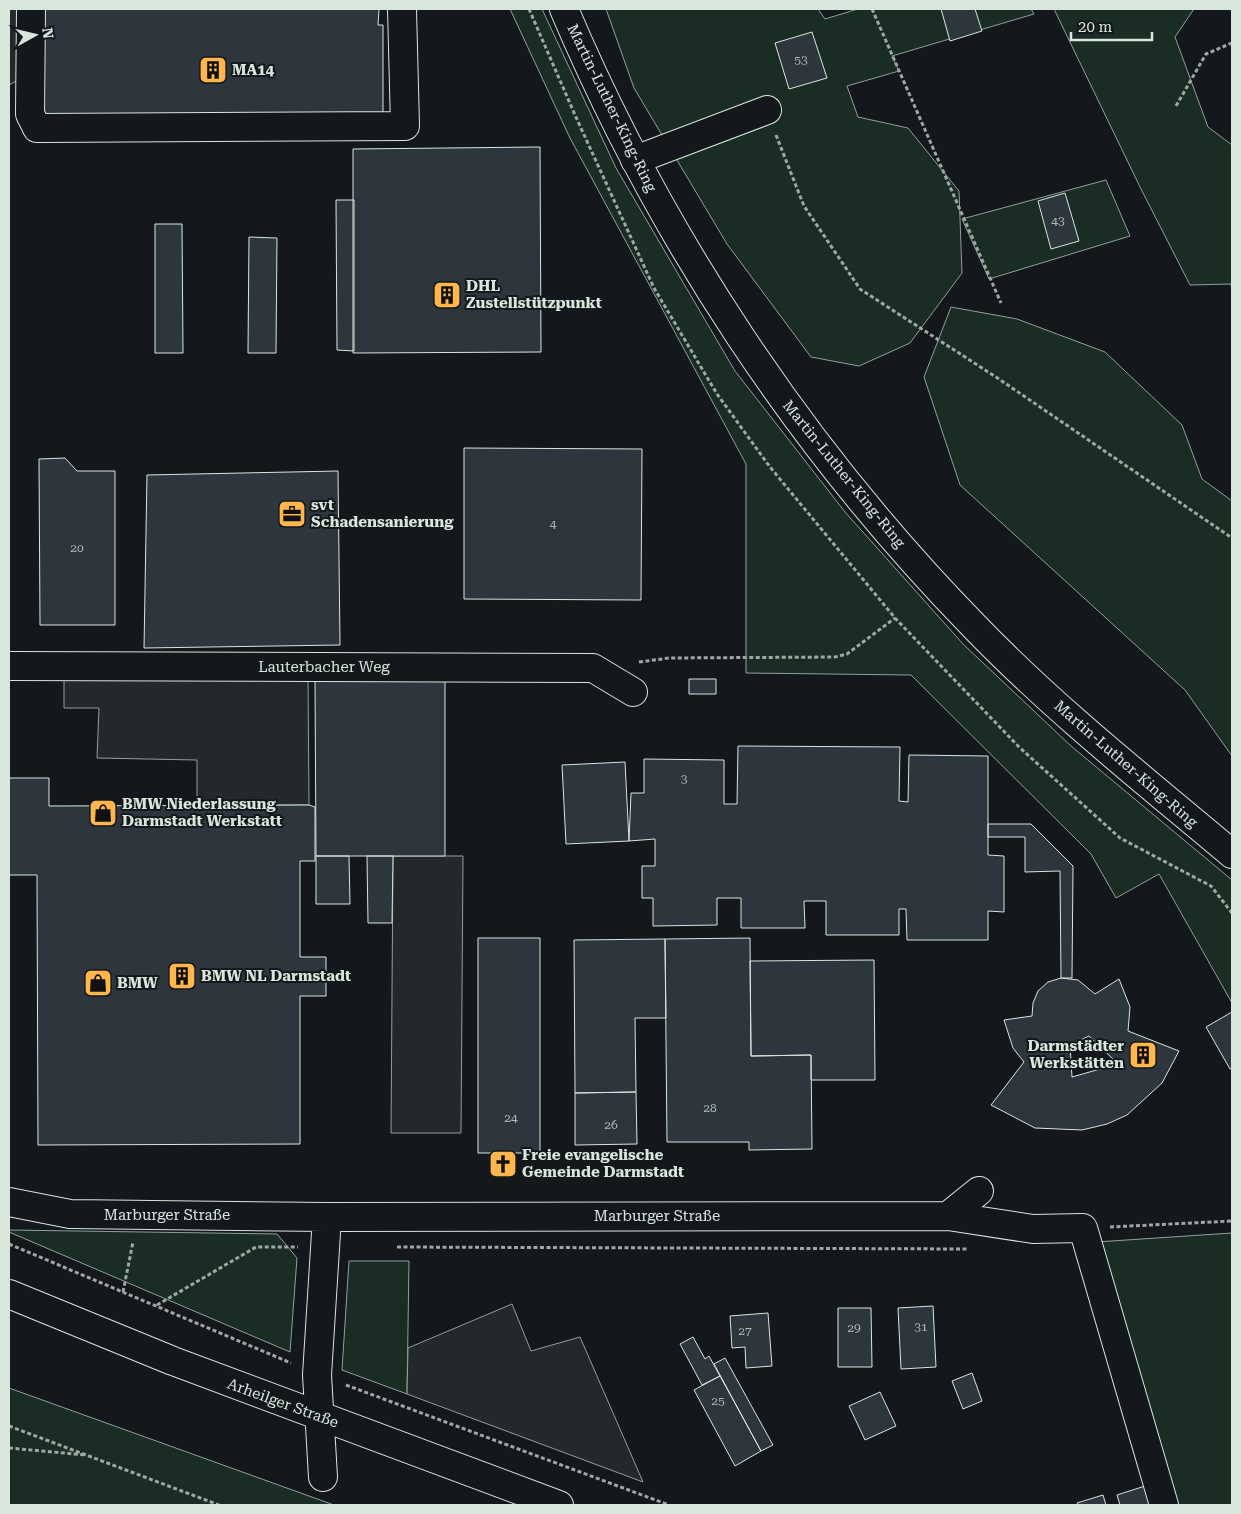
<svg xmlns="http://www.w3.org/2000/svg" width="1241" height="1514" font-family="'Roboto Serif',serif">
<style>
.green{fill:#1a2d24;stroke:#939e99}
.parking{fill:#24282b;stroke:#939e99}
.building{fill:#2c363c;stroke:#d8e6dc;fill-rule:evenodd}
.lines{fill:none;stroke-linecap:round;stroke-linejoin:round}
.minor-casing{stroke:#d8e6dc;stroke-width:30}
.major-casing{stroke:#d8e6dc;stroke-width:30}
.path{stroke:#9da8a2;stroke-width:3;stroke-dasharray:4 2.5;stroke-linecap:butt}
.minor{stroke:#14181c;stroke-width:28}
.major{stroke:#14181c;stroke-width:28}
.labels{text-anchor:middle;stroke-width:4;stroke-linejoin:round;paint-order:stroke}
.number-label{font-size:12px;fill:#adbab4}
.poi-label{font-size:15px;font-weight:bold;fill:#d8e6dc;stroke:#14181c;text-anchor:start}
.street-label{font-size:15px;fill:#d8e6dc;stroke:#14181c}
</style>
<rect width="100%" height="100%" fill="#14181c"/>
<path class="green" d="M510,9H542L616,168L735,371L845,512L963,644L1071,746L1232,880V1003L1159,874L1116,898L1091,854L911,675L746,673V464L570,138Z
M606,9H818L825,19L858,9H1031L1034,14L892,56L899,71L847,86L858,117L908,128L959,191L962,273L910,343L859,366L811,357L727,244L634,88Z
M1054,9H1194L1175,37L1208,127L1232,145V291L1231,284L1190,285L1141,189Z
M1106,180L1130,236L989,279L962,219Z
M951,307L1017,319L1105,352L1182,425L1202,479L1232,501V756L1185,690L960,485L924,377Z
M9,1230L277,1234L297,1258L290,1352L9,1232Z
M1232,1233V1505H1172L1096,1242Z
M349,1261H409L407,1394L342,1370Z
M9,1388L334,1505H9Z"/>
<path class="parking" d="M9,9H32L31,73L9,85Z
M64,674H308L309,805H197V760L97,758L99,708H64Z
M393,856H463L461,1133H391Z
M512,1304L531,1351L580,1337L643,1482L407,1394L408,1348Z"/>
<path class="building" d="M38,9H379L378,25H383V117L42,114Z
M941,9H975L982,31L950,41Z
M812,32L827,78L789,89L775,43Z
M540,147L541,352L353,353V149Z
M1065,193L1079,241L1051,249L1038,201Z
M336,200H354V351L337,350Z
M155,224H182L183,353H155Z
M249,237L277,238L276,353H248Z
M464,448L642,449L641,600L464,599Z
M65,458L77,471H115V625H40L39,459Z
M338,471L340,645L144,648L147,475Z
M689,679H716V694H689Z
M315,680H445V856H316Z
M738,746L900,747L899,801L908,802L909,755L988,756V855L1004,856V912L988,911V940H907L906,909H899V935H826V901H804L805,928H741V898H717V925L653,926V898H642V866H655V839L629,841L631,793H644V759L724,760V804H737Z
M625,762L629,841L566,844L562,765Z
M9,778H49V806L309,805L315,807V861H300V957H326V996H300V1144L38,1145L37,875H9Z
M988,824H1031L1073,866L1072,978H1061L1060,871L1025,872V837H988Z
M316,856H349L350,904H316Z
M367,856H393L392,923H368Z
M478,938H540V1153H478Z
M750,938L751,1056L811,1055L812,1149L749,1150V1142H667L665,939Z
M665,939L666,1018H635L636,1092L575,1093L574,940Z
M874,960L875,1080H811V1055L751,1056L750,961Z
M1061,978L1078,980L1095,994L1119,979L1130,1007L1128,1031L1179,1051L1162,1083L1127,1115L1107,1124L1082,1130L1035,1128L991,1105L1024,1062L1013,1048L1004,1020L1032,1016L1033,1003L1038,991L1048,982ZM1089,1036L1113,1059L1100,1069L1072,1077L1070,1045Z
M1232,1012V1068L1230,1069L1206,1027Z
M636,1092L637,1144L575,1145V1093Z
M933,1306L936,1367L901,1369L898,1308Z
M838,1308H871L872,1367H838Z
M768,1313L772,1366L746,1368L745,1347L732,1348L730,1316Z
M693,1337L705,1359L709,1356L720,1376L702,1385L680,1344Z
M725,1358L773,1445L761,1451L714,1364Z
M972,1373L982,1401L963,1409L952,1381Z
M720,1376L761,1451L735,1466L694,1390Z
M880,1392L896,1426L865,1440L849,1406Z
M1145,1486L1151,1505H1120L1117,1495Z
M1103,1495L1106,1505H1078L1077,1503Z"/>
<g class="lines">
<defs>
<path id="minor" d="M31,9L30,114L37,128L405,126L402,9
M635,160L767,110
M9,666L593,668L633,692
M9,1202L70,1214L327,1217L948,1216L979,1191
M948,1216L1033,1229L1083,1228L1164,1505
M9,1294L173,1361L559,1505
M323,1477L317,1375L327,1217"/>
<path id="major" d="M564,9C660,236 801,449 974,626C1054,709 1144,780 1232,854"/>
</defs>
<use href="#minor" class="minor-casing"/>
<use href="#major" class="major-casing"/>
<path class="path" d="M529,9L575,115L654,288L717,394L770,467L895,618L1019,747L1120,838L1211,886L1232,913
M872,9L1001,303
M1176,106L1206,54L1232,43
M776,135L804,206L860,289L999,379L1232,538
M639,662L669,658L835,657L847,654L895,618
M1110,1227L1232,1221
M9,1244L291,1363
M397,1247L968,1249
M123,1292L133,1242
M157,1305L256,1247H298
M346,1385L669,1505
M9,1426L219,1505
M9,1448L86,1455"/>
<use href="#minor" class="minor"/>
<use href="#major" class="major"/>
</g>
<defs>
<symbol id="building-square" viewBox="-11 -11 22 22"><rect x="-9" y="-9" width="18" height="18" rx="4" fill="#ffb74d" stroke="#14181c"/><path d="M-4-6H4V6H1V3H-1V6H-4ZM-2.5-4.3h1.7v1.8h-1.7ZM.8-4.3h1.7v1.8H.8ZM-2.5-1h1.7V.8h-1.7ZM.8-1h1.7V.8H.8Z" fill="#111"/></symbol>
<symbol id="office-square" viewBox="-11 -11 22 22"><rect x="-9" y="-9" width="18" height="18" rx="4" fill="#ffb74d" stroke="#14181c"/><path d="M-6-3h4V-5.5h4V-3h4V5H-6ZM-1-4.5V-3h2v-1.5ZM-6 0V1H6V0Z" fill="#111"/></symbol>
<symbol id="shop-square" viewBox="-11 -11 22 22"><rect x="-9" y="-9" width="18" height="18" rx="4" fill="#ffb74d" stroke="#14181c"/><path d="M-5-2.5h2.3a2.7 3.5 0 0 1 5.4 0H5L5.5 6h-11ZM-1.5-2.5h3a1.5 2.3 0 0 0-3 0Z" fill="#111"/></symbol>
<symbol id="church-square" viewBox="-11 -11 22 22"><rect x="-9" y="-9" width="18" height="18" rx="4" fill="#ffb74d" stroke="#14181c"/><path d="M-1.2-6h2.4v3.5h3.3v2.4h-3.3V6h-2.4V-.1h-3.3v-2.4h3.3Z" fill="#111"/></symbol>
</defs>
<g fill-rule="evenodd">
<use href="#building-square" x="197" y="54" width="32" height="32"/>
<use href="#building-square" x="431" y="279" width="32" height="32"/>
<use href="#office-square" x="276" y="498" width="32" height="32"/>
<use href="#shop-square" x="87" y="797" width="32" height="32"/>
<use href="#building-square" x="166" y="960" width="32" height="32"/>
<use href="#shop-square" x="82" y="967" width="32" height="32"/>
<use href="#building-square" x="1127" y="1039" width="32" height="32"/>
<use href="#church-square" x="487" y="1148" width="32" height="32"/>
</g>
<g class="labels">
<g class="number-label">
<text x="801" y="64">53</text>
<text x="1058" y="225">43</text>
<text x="553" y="528">4</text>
<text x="77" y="552">20</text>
<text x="684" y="783">3</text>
<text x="710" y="1112">28</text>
<text x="511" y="1122">24</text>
<text x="611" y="1129">26</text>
<text x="921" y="1331">31</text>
<text x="854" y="1332">29</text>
<text x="745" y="1335">27</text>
<text x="718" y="1405">25</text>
</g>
<g class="poi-label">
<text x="232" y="75">MA14</text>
<text x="466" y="291">DHL<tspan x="466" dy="17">Zustellstützpunkt</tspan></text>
<text x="311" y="510">svt<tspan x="311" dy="17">Schadensanierung</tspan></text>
<text x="122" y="809">BMW Niederlassung<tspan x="122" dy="17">Darmstadt Werkstatt</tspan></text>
<text x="201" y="981">BMW NL Darmstadt</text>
<text x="117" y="988">BMW</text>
<text x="1124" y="1051" text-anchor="end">Darmstädter<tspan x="1124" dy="17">Werkstätten</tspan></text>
<text x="522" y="1160">Freie evangelische<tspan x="522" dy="17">Gemeinde Darmstadt</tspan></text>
</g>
<g class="street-label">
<text transform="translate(612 108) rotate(64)" y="5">Martin-Luther-King-Ring</text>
<text transform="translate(844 474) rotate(51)" y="5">Martin-Luther-King-Ring</text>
<text x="324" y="672">Lauterbacher Weg</text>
<text transform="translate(1126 764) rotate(41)" y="5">Martin-Luther-King-Ring</text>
<text x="167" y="1220">Marburger Straße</text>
<text x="657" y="1221">Marburger Straße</text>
<text transform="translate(283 1403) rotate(20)" y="5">Arheilger Straße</text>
</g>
</g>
<rect width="1241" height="1514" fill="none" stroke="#d8e6dc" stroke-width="20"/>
<g transform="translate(35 35) rotate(82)" stroke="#14181c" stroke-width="4" paint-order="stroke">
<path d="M0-4L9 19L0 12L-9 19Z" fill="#d8e6dc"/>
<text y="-8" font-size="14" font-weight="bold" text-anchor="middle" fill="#d8e6dc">N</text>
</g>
<path d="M1071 32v8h81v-8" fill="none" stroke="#d8e6dc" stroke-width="2.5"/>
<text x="1078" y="32" font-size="15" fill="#d8e6dc" stroke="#14181c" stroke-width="4" paint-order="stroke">20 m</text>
</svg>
